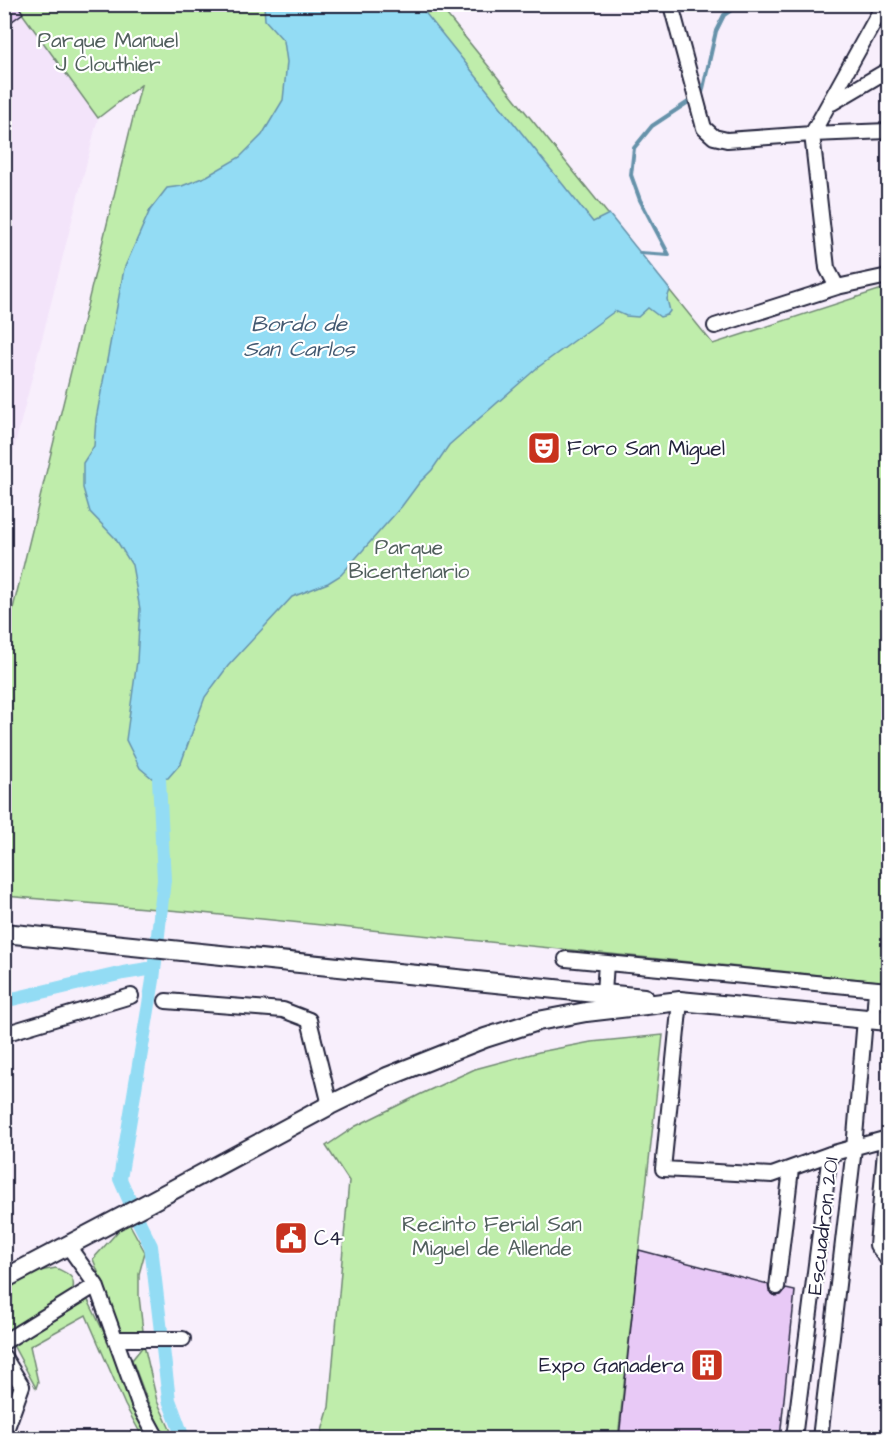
<svg xmlns="http://www.w3.org/2000/svg" width="893" height="1443" font-family="'Architects Daughter',sans-serif">
<style>
.built{fill:#f3e4fa}
.green{fill:#bfedab;stroke:#708873;stroke-width:1.5}
.water{fill:#93dcf4;stroke:#6692aa;stroke-width:1.5}
.lines{fill:none;stroke-linecap:round;stroke-linejoin:round}
.stream{stroke:#6692aa;stroke-width:4}
.canal{stroke:#93dcf4;stroke-width:14}
.building{fill:#e8c9f6;stroke:#22223b;stroke-width:1.5}
.minor-casing{stroke:#22223b;stroke-width:18}
.major-casing{stroke:#22223b;stroke-width:22}
.minor{stroke:#fff;stroke-width:14}
.major{stroke:#fff;stroke-width:18}
.labels{text-anchor:middle;dominant-baseline:central;stroke-width:4.5;stroke-linejoin:round;paint-order:stroke}
.park-label{font-size:21px;fill:#515f5d;stroke:#fff}
.poi-label{font-size:21px;fill:#22223b;stroke:#fff;text-anchor:start}
.street-label{font-size:21px;fill:#22223b;stroke:#fff}
.water-label{font-size:22px;font-style:italic;fill:#445a72;stroke:#fff}
</style>
<rect width="100%" height="100%" fill="#f8effc"/>
<filter id="ink" filterUnits="userSpaceOnUse"><feTurbulence type="fractalNoise" baseFrequency=".0167" numOctaves="2"/><feDisplacementMap in="SourceGraphic" scale="12" xChannelSelector="R" yChannelSelector="G"/><feConvolveMatrix kernelMatrix="1 2 1 2 8 2 1 2 1" color-interpolation-filters="sRGB"/></filter>
<g filter="url(#ink)">
<path class="built" d="M 17,4 L 98,118 L 5,484 L 4,5 Z"/>
<path class="green" d="M 16,5 L 439,5 L 713,344 L 888,287 L 888,982 L 192,912 L 5,896 L 5,641 L 141,85 L 98,118 Z
M 663,1035 L 618,1438 L 320,1438 L 329,1407 L 349,1181 L 326,1146 L 356,1126 L 421,1094 L 475,1069 L 539,1052 L 591,1042 Z
M 129,1223 L 145,1252 L 139,1274 L 139,1296 L 143,1331 L 121,1332 L 93,1259 L 121,1228 Z
M 56,1268 C 69,1274 77,1277 72,1293 L 5,1334 L 5,1288 L 40,1271 Z
M 88,1300 L 114,1353 L 151,1438 L 143,1438 L 125,1405 L 86,1315 L 30,1346 L 38,1382 L 36,1388 L 13,1345 Z
M 144,1345 L 157,1401 L 174,1438 L 165,1438 L 148,1402 L 132,1360 Z"/>
<path class="water" d="M 264,5 L 419,5 L 593,222 L 609,214 L 670,290 L 667,299 L 670,311 L 667,315 L 660,317 L 648,308 L 638,317 L 626,316 L 615,311 L 537,368 L 449,445 L 432,470 L 419,483 L 402,506 L 341,575 L 328,583 L 292,597 L 228,666 L 205,697 L 181,763 L 168,778 L 153,779 L 140,768 L 126,740 L 137,661 L 140,609 L 132,565 L 115,538 L 90,512 L 83,488 L 83,463 L 94,446 L 96,419 L 124,269 L 150,210 L 167,188 L 182,186 L 207,176 L 240,157 L 262,135 L 283,100 L 287,62 L 284,41 L 265,20 Z"/>
<g class="lines">
<path class="stream" d="M 640,253 L 669,255 L 640,200 L 631,175 L 634,148 L 652,126 L 702,93 L 716,31 L 724,15 L 740,4"/>
<path class="canal" d="M 159,779 L 164,880 L 153,980 L 120,1179 L 138,1220 L 151,1246 L 169,1400 L 183,1438
M 4,1001 L 123,973 L 154,968"/>
</g>
<path class="building" d="M 4,4 L 17,4 L 23,13 L 4,27 Z
M 639,1250 L 768,1284 L 769,1291 L 775,1296 L 781,1295 L 786,1289 L 795,1291 L 780,1438 L 619,1438 Z"/>
<g class="lines">
<g class="minor-casing">
<path id="minor" d="M 671,5 L 704,128 L 714,137 L 727,140 L 812,134 L 888,131
M 832,103 L 888,70
M 837,287 L 827,268 L 812,134 L 884,4
M 715,326 L 837,287 L 888,276
M 566,959 L 888,990
M 604,993 L 606,963
M 166,1001 L 283,1010 L 309,1020 L 330,1105
M 680,1001 L 663,1169 L 772,1175 L 830,1154 L 888,1138
M 874,1020 L 876,989
M 4,1034 L 131,996
M 886,1138 L 877,1245 L 888,1260
M 68,1246 L 96,1285 L 139,1405 L 157,1438
M 777,1287 L 791,1169
M 115,1339 L 183,1339
M 4,1342 L 96,1285
M 4,1357 L 22,1386 L 4,1436
M 794,1438 L 830,1154
M 820,1438 L 854,1148 L 865,1019"/>
</g>
<g class="major-casing">
<path id="major" d="M 4,933 L 644,998
M 4,1279 L 139,1208 L 330,1105 L 387,1077 L 485,1038 L 538,1021 L 586,1012 L 680,1001 L 888,1021"/>
</g>
<use href="#minor" class="minor"/>
<use href="#major" class="major"/>
</g>
</g>
<defs>
<g id="theatre-square" transform="scale(1.725)"><rect x="-9" y="-9" width="18" height="18" rx="4" fill="#c8321e" stroke="#fff"/><path d="M-5-5.5Q0-4 5-5.5V0Q5 5 0 6Q-5 5-5 0ZM-3.3-2.5H-1v1.5H-3.3ZM1-2.5H3.3v1.5H1ZM-2.8 1Q0 5.5 2.8 1Z" fill="#fff"/></g>
<g id="civic-square" transform="scale(1.725)"><rect x="-9" y="-9" width="18" height="18" rx="4" fill="#c8321e" stroke="#fff"/><path d="M-.6-6.5H3V-4.5H.6V-3L4-1V1h2V6H-6V1h2V-1L-.6-3ZM-1.2 2.5V6h2.4V2.5Z" fill="#fff"/></g>
<g id="building-square" transform="scale(1.725)"><rect x="-9" y="-9" width="18" height="18" rx="4" fill="#c8321e" stroke="#fff"/><path d="M-4-6H4V6H1V3H-1V6H-4ZM-2.5-4.3h1.7v1.8h-1.7ZM.8-4.3h1.7v1.8H.8ZM-2.5-1h1.7V.8h-1.7ZM.8-1h1.7V.8H.8Z" fill="#fff"/></g>
</defs>
<g fill-rule="evenodd">
<use href="#theatre-square" x="544" y="448"/>
<use href="#civic-square" x="291" y="1238"/>
<use href="#building-square" x="707" y="1365"/>
</g>
<g class="labels">
<g class="park-label">
<text x="108" y="40">Parque Manuel<tspan x="108" dy="24">J Clouthier</tspan></text>
<text x="409" y="547">Parque<tspan x="409" dy="24">Bicentenario</tspan></text>
<text x="492" y="1224">Recinto Ferial San<tspan x="492" dy="24">Miguel de Allende</tspan></text>
</g>
<g class="poi-label">
<text x="567" y="448">Foro San Miguel</text>
<text x="314" y="1238">C4</text>
<text x="684" y="1365" text-anchor="end">Expo Ganadera</text>
</g>
<g class="street-label">
<text transform="translate(823 1226) rotate(-83)">Escuadron 201</text>
</g>
<g class="water-label">
<text x="299" y="324">Bordo de<tspan x="299" dy="25">San Carlos</tspan></text>
</g>
</g>
<rect width="893" height="1443" fill="none" stroke="#fff" stroke-width="24"/>
<rect x="12" y="12" width="869" height="1419" fill="none" stroke="#22223b" stroke-width="2" filter="url(#ink)"/>
</svg>
